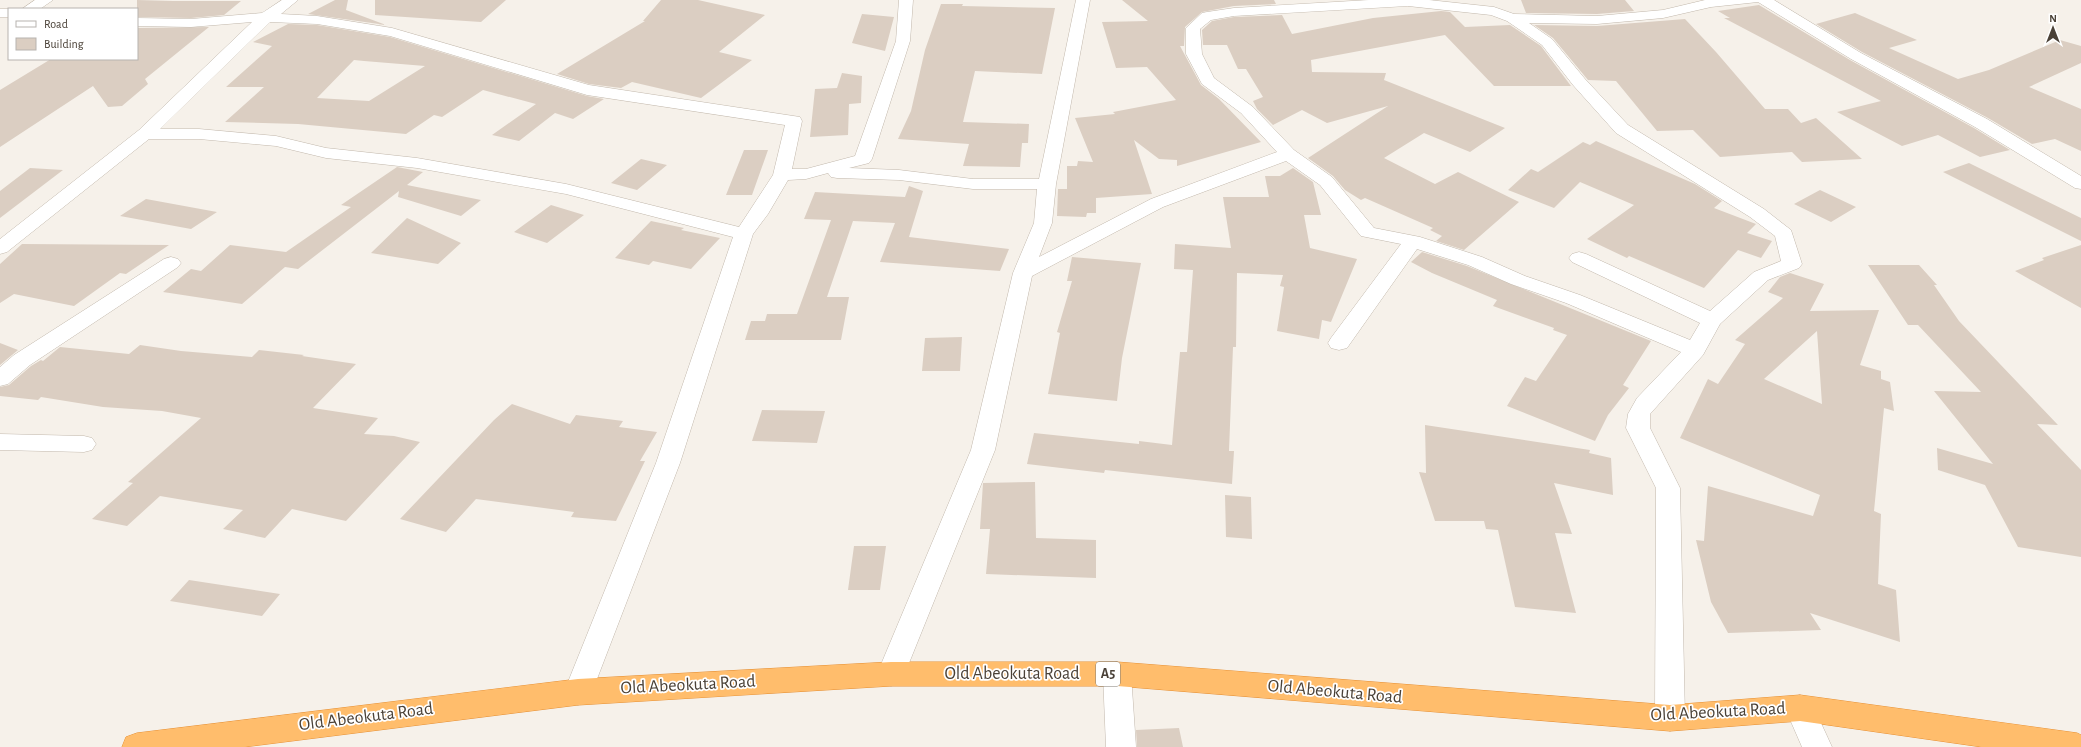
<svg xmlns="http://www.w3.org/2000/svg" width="2081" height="747" font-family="'Alegreya Sans',sans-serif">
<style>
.building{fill:#dbcec2;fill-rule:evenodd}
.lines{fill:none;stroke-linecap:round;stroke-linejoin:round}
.minor-casing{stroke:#c2b8ac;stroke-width:1}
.highway-casing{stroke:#e79033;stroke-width:1}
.minor{fill:#fff;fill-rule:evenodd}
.highway{fill:#ffbd6c;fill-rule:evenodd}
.labels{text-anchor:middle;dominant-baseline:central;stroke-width:3.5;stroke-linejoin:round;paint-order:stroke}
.shield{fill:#fff;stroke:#807a73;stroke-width:1}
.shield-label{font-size:14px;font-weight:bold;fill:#4a4137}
.near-street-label{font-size:18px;fill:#4a4137;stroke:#fff}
</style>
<rect width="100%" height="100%" fill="#f6f1ea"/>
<path class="building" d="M 137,0 L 173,1 L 241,1 L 224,15 L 191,18 L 137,17 Z
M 335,0 L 348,0 L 346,10 L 386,25 L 308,14 Z
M 375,0 L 506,0 L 481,22 L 375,15 Z
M 661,0 L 698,0 L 765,15 L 719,52 L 752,60 L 701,98 L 632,82 L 621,88 L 589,84 L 557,74 L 645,21 L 643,21 Z
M 1122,0 L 1274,0 L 1276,4 L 1234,6 L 1202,12 L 1185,27 L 1184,46 L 1180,46 L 1201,85 L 1219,99 L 1261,142 L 1177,166 L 1177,160 L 1159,159 L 1134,140 L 1152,194 L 1096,198 L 1096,213 L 1087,213 L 1086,217 L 1057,216 L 1058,189 L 1067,189 L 1067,166 L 1077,166 L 1078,161 L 1093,162 L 1075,118 L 1115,114 L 1113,112 L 1176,100 L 1147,67 L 1116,68 L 1102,22 L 1148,21 Z
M 1521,0 L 1625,0 L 1634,11 L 1597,14 L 1526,13 Z
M 941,4 L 963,4 L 962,6 L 1055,8 L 1042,74 L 975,71 L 963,122 L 1029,124 L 1028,143 L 1022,143 L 1020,167 L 963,166 L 969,144 L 898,139 L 911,111 L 925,50 Z
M 1759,5 L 1850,60 L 1974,128 L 2010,150 L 1980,157 L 1938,135 L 1902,146 L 1837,112 L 1881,101 L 1724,18 L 1730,18 L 1718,11 Z
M 1441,11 L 1450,12 L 1465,27 L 1510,25 L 1541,46 L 1571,86 L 1494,86 L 1445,35 L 1311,60 L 1312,72 L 1386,73 L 1384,80 L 1505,128 L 1470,152 L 1424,133 L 1384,158 L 1435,184 L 1458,172 L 1519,202 L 1464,250 L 1436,241 L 1442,236 L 1430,230 L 1433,228 L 1365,198 L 1361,200 L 1345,190 L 1333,176 L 1308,158 L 1388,106 L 1327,123 L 1302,110 L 1273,125 L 1257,109 L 1253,101 L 1263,97 L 1246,69 L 1238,69 L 1227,45 L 1203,45 L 1202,30 L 1212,21 L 1234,17 L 1282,15 L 1292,34 L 1373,18 Z
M 1855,13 L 1917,40 L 1889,48 L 1958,79 L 1989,70 L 2060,40 L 2081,46 L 2081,63 L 2029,87 L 2081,109 L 2081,151 L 2055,139 L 2032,144 L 1988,118 L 1862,52 L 1816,24 Z
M 862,14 L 894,17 L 885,51 L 852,43 Z
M 1685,19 L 1716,52 L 1765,109 L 1788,109 L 1801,123 L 1816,118 L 1862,159 L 1802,162 L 1792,152 L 1720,157 L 1693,130 L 1657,131 L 1616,81 L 1588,80 L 1553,38 L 1534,25 L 1597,26 Z
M 288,24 L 317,25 L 390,37 L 587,96 L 604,99 L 573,119 L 555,113 L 519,141 L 492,135 L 536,104 L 483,90 L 442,117 L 434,115 L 406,134 L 298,124 L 225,122 L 264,87 L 226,87 L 272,46 L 253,42 ZM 354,60 L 364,61 L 425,66 L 369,101 L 317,98 Z
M 209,27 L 145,79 L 148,84 L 122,106 L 108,107 L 93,86 L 0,147 L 0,90 L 51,59 L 137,59 L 137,28 Z
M 842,73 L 862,76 L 861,103 L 849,104 L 848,135 L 810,137 L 815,89 L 837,88 Z
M 1596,141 L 1695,184 L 1722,201 L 1714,208 L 1756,224 L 1747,233 L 1772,241 L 1761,258 L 1738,250 L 1704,288 L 1629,256 L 1627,258 L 1587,239 L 1634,205 L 1580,182 L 1554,208 L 1508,190 L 1531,169 L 1538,172 L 1583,142 L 1590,145 Z
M 744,150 L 768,150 L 752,195 L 726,195 Z
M 641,159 L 667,165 L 637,190 L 611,183 Z
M 1969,163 L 2081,218 L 2081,241 L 1943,172 Z
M 397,167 L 423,172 L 407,185 L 481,200 L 461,216 L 398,197 L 399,191 L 298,269 L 285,267 L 242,304 L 163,292 L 191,269 L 201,271 L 230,245 L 286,252 L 351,207 L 341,205 Z
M 30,168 L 63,170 L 0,218 L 0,191 Z
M 1293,168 L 1313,182 L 1321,215 L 1304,215 L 1310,248 L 1357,259 L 1331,322 L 1322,320 L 1319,339 L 1277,331 L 1284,287 L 1280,286 L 1283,275 L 1237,273 L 1236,347 L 1233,347 L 1229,451 L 1234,451 L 1232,484 L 1105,470 L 1104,473 L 1027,464 L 1034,433 L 1139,444 L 1139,441 L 1172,445 L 1180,352 L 1187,352 L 1193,270 L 1174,269 L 1175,244 L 1231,248 L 1223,197 L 1269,197 L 1265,176 L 1280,176 Z
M 909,186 L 923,191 L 909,237 L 1009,249 L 1000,271 L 880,262 L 895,223 L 853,221 L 827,297 L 849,297 L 841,340 L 745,340 L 751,321 L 765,321 L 767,314 L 797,314 L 831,220 L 804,219 L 815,192 L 905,197 Z
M 1820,190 L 1856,207 L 1831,222 L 1794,204 Z
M 146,199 L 217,212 L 191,229 L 120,216 Z
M 551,205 L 584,215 L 547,243 L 514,232 Z
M 407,218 L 461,243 L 438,264 L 371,253 Z
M 651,221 L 684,228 L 681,230 L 720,238 L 691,269 L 653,261 L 649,265 L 615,258 Z
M 22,244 L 169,245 L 126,274 L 120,273 L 74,306 L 14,294 L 0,303 L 0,264 Z
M 2081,245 L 2081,308 L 2015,271 L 2044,260 L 2042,258 Z
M 1422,252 L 1467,266 L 1651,341 L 1623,385 L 1629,388 L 1608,415 L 1595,441 L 1507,406 L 1525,377 L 1536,381 L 1567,335 L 1553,330 L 1554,328 L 1493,306 L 1497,300 L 1432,273 L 1411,262 Z
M 1072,257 L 1141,263 L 1122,358 L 1117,401 L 1048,394 L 1060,333 L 1057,332 L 1072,281 L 1067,281 Z
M 1868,265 L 1919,265 L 1937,285 L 1934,285 L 1959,321 L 2058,425 L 2037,424 L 2081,470 L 2081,557 L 2018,547 L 1985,485 L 1938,470 L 1937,448 L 1993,464 L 1934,391 L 1981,392 L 1918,325 L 1908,325 Z
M 1790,273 L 1824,284 L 1810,311 L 1879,310 L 1860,365 L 1881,371 L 1881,379 L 1890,382 L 1894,411 L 1884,408 L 1874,511 L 1881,514 L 1878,584 L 1896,590 L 1900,642 L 1810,613 L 1821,630 L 1728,633 L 1711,602 L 1696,540 L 1704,541 L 1708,486 L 1813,516 L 1820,495 L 1680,438 L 1708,379 L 1718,384 L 1745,344 L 1735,340 L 1783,298 L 1768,292 L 1780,277 ZM 1817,331 L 1822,404 L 1764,379 Z
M 962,337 L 960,371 L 922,371 L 925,338 Z
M 0,343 L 18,350 L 0,365 Z
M 140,345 L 181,351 L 252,357 L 259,350 L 304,355 L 302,356 L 356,364 L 313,408 L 378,418 L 364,434 L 394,436 L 420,442 L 346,521 L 292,509 L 265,538 L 223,529 L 243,510 L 160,496 L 127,526 L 92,519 L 133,483 L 128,482 L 201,418 L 162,411 L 103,407 L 41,397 L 38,400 L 0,396 L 0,387 L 9,385 L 31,366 L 41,360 L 43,361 L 60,347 L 129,354 Z
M 512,404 L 570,424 L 576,415 L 623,421 L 619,427 L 657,432 L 640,461 L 645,461 L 616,521 L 571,517 L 574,512 L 476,499 L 446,532 L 400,519 L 494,420 Z
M 762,410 L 825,411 L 817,443 L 752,441 Z
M 1425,425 L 1590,450 L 1589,453 L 1611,458 L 1613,495 L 1554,483 L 1572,534 L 1555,533 L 1576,613 L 1515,607 L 1498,530 L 1486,529 L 1484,521 L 1435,521 L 1419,472 L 1426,473 Z
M 1035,482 L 1036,538 L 1096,540 L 1096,578 L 986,574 L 990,529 L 980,529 L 983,483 Z
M 1225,495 L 1251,497 L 1252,539 L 1226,537 Z
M 854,546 L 886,546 L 880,590 L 848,590 Z
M 189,580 L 280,594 L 262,616 L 170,601 Z
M 1179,728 L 1183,747 L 1137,747 L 1136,730 Z"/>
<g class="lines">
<g class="minor-casing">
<path id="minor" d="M 35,0 L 53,0 L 40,9 L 22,9 Z
M 282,0 L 298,0 L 281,14 L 317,16 L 392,28 L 589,85 L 800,117 L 802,121 L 792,169 L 806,169 L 855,156 L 896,41 L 899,0 L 913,0 L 910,41 L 872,159 L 869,163 L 849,168 L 899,170 L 973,179 L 1039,179 L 1076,0 L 1090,0 L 1056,184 L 1052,223 L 1039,257 L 1151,199 L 1277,152 L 1241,113 L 1202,84 L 1186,54 L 1186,28 L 1202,13 L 1207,12 L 1234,8 L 1369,0 L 1429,0 L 1494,7 L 1514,14 L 1597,16 L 1663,10 L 1705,0 L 1774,0 L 1861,53 L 1987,119 L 2081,176 L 2081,189 L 2075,188 L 1975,127 L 1851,59 L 1758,2 L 1711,7 L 1663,18 L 1597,24 L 1529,23 L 1552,39 L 1585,79 L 1628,125 L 1764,209 L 1791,230 L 1802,264 L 1799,268 L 1768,280 L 1720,324 L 1703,355 L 1650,414 L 1650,428 L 1680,488 L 1685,718 L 1680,727 L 1670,731 L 1660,727 L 1655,718 L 1656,488 L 1626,428 L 1628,414 L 1637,398 L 1681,352 L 1566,303 L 1511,284 L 1468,265 L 1417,249 L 1347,348 L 1339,350 L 1331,348 L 1328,343 L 1331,338 L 1401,244 L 1361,236 L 1320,185 L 1286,161 L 1163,207 L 1032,276 L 995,450 L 901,683 L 891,686 L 881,683 L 877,674 L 971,450 L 1013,273 L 1034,223 L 1037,189 L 973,189 L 899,180 L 837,178 L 831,177 L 828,173 L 806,179 L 788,180 L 768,214 L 753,234 L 680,463 L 592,692 L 588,701 L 578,705 L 568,701 L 564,692 L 656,463 L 733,237 L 566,194 L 417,168 L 326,158 L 276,146 L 199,139 L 149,139 L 7,252 L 0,254 L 0,239 L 139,130 L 252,22 L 191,27 L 137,26 L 137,18 L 191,19 L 262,13 ZM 1408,6 L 1491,15 L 1507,21 L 1542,45 L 1573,85 L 1616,133 L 1750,217 L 1775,236 L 1781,261 L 1754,272 L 1710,311 L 1586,254 L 1579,252 L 1572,254 L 1569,258 L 1572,262 L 1700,323 L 1690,340 L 1580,295 L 1525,276 L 1482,257 L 1420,237 L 1374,228 L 1332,177 L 1294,150 L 1253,107 L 1214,78 L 1202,54 L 1200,29 L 1211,20 L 1234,16 ZM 270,22 L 317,24 L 390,36 L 587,95 L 785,125 L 773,175 L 739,227 L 566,184 L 417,158 L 326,148 L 276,136 L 199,129 L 160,129 Z
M 0,9 L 10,9 L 9,17 L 0,17 Z
M 171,257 L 178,259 L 181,263 L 178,267 L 30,365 L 8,384 L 0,386 L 0,367 L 14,355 L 164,259 Z
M 0,434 L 84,436 L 92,438 L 96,444 L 92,450 L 84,452 L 0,450 Z
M 1117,662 L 1127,665 L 1131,674 L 1136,747 L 1106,747 L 1103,674 L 1107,665 Z
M 1800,695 L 1810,699 L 1832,747 L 1802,747 L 1785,708 L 1790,699 Z"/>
</g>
<g class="highway-casing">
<path id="highway" d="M 891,662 L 1117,662 L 1670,705 L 1800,695 L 2077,733 L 2081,735 L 2081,747 L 1982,747 L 1800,721 L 1670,731 L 1117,686 L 891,686 L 578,705 L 244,747 L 122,747 L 126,737 L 137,733 L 578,679 Z"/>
</g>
<use href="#minor" class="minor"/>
<use href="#highway" class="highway"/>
</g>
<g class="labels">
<rect class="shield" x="1096" y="662" width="24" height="24" rx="3"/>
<g class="shield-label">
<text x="1108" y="674">A5</text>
</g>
<g class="near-street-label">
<text x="1012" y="674">Old Abeokuta Road</text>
<text transform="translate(688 685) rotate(-3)">Old Abeokuta Road</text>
<text transform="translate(1335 692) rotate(5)">Old Abeokuta Road</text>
<text transform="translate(1718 712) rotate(-3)">Old Abeokuta Road</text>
<text transform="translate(366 717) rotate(-7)">Old Abeokuta Road</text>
</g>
</g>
<rect x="8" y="8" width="130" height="52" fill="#ffffff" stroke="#b7b3af"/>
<rect x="16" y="21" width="20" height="6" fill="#ffffff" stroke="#b7b3af"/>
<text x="44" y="28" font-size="12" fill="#4a4137">Road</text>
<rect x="16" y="38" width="20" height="12" fill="#dbcec2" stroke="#b7b3af"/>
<text x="44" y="48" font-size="12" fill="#4a4137">Building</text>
<g transform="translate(2053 28)" stroke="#ffffff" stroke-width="3" paint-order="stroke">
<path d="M0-3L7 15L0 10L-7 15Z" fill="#4a4137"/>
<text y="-6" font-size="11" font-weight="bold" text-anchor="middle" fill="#4a4137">N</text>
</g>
</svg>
